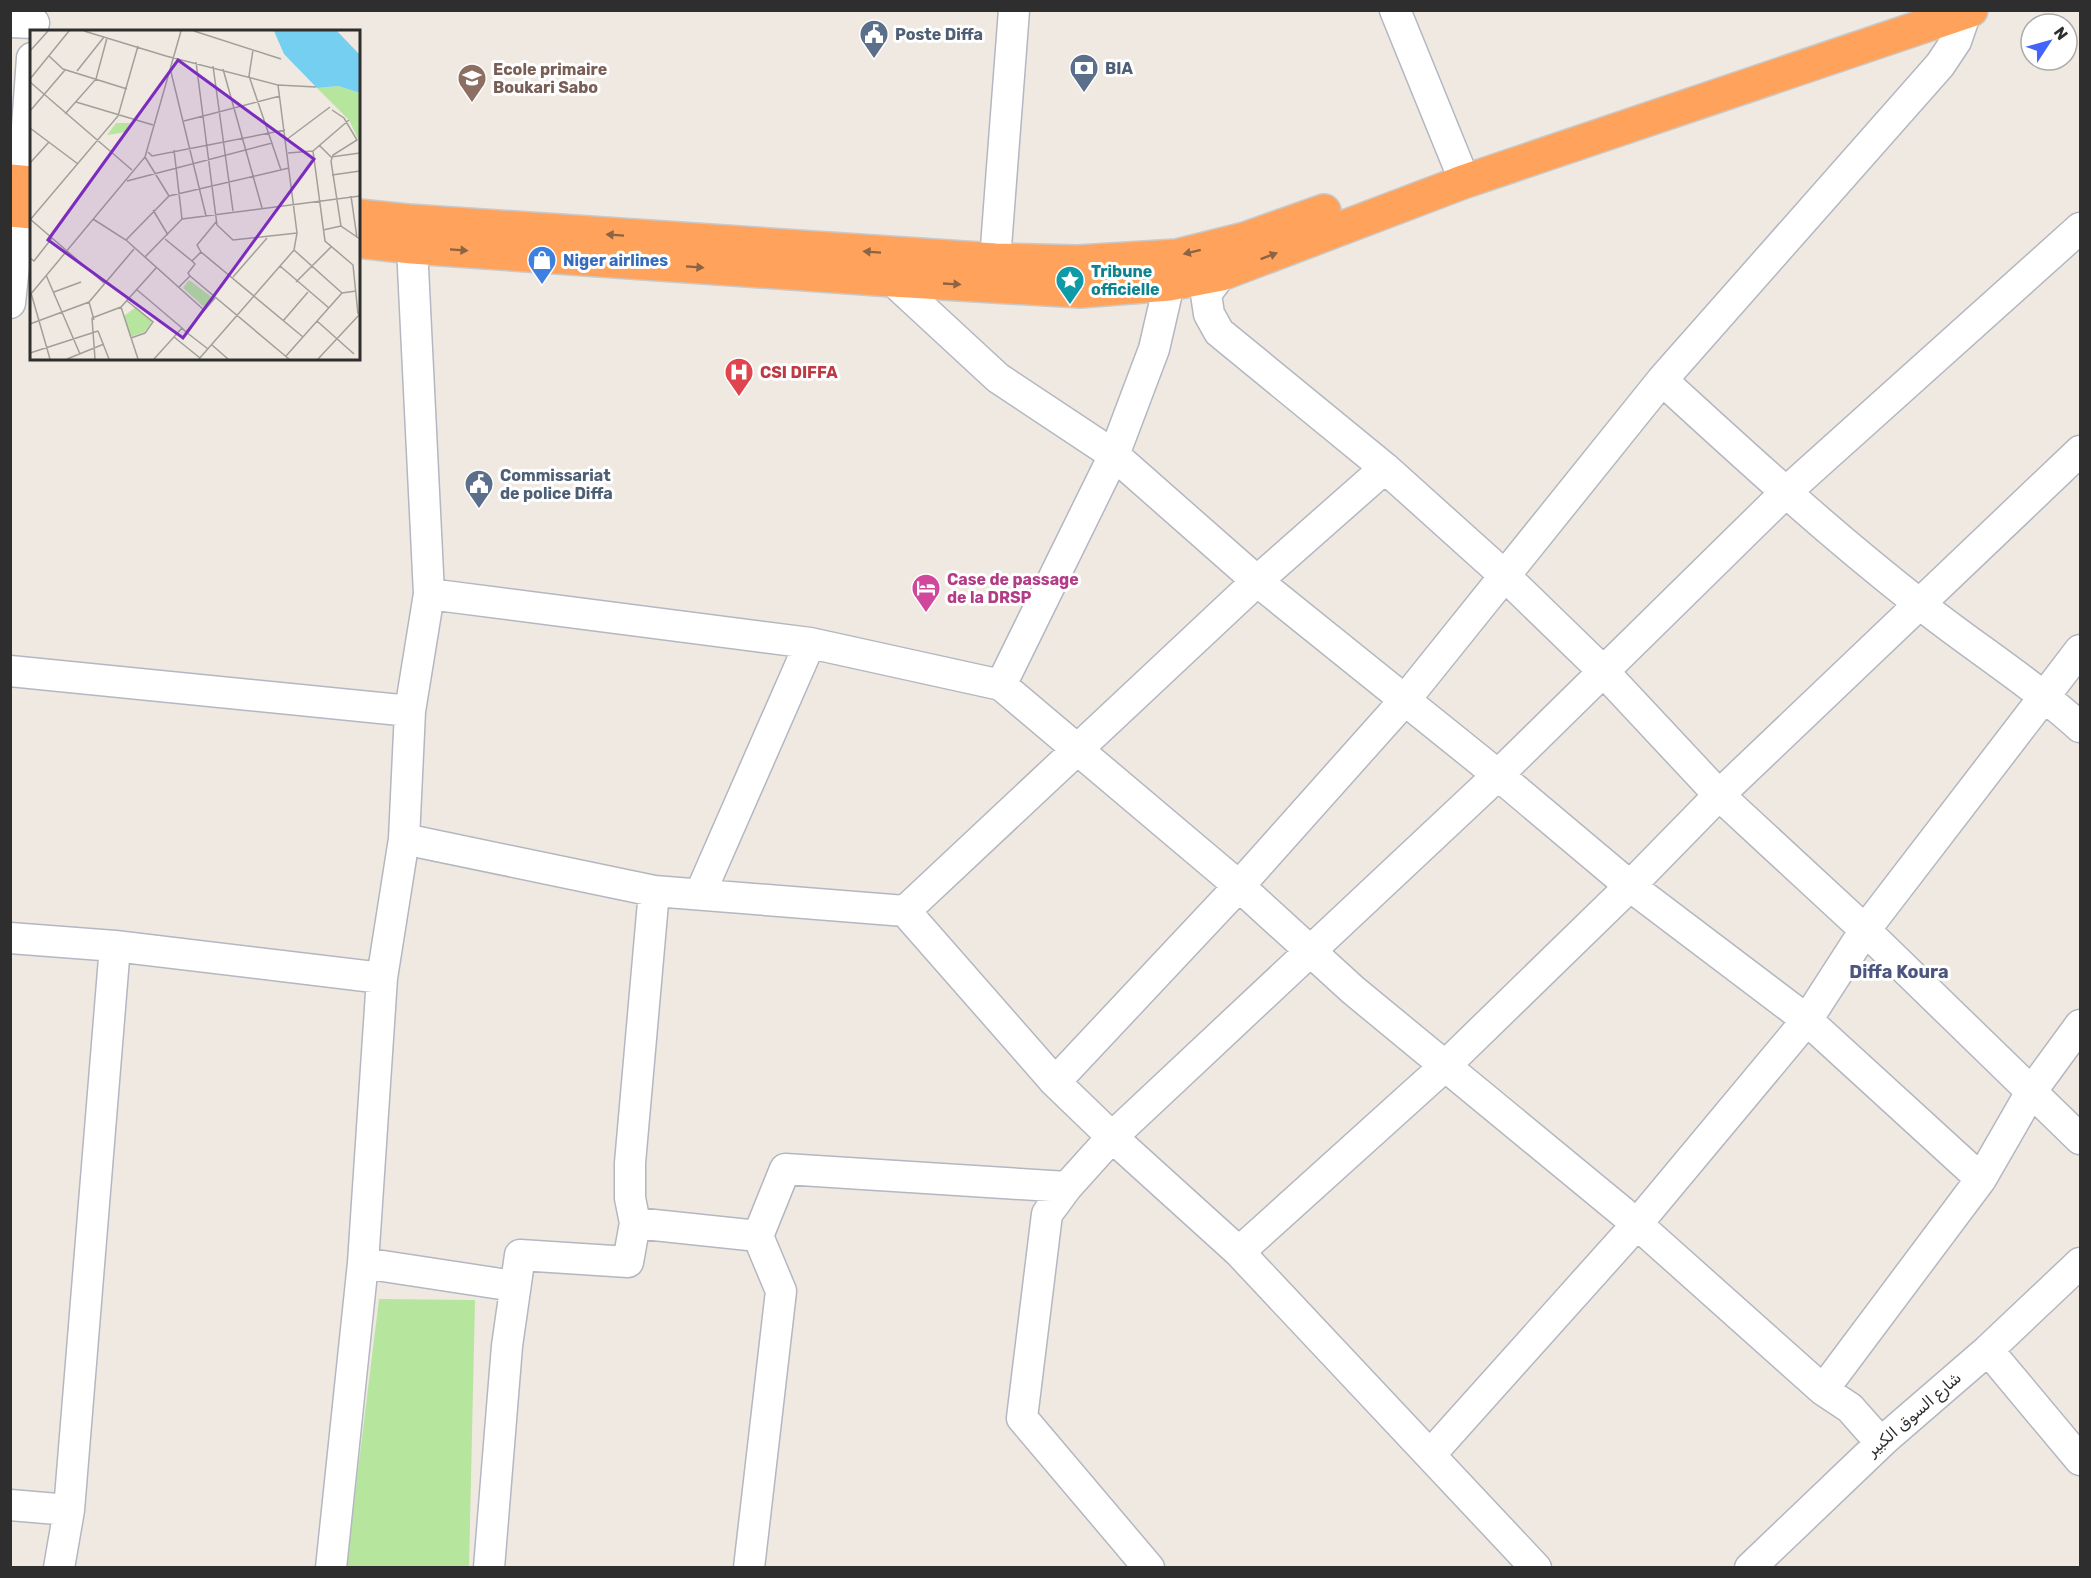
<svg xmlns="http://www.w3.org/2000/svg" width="2091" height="1578" font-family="Rubik,'Noto Sans Arabic',sans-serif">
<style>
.green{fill:#b6e59e}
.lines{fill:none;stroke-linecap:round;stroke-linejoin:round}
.minor-casing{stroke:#b4b7c1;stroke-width:33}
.highway-casing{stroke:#c9c9c9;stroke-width:36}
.minor{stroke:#fff;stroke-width:30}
.highway{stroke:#ffa35c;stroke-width:33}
.oneway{fill:#8c6343}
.labels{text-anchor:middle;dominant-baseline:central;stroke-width:6;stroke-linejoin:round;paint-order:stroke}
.service-label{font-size:16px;font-weight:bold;fill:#4e5e75;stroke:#fff;text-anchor:start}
.education-label{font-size:16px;font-weight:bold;fill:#785e54;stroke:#fff;text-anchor:start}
.shop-label{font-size:16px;font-weight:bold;fill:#366cbe;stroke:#fff;text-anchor:start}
.culture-label{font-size:16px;font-weight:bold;fill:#0d838f;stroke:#fff;text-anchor:start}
.health-label{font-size:16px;font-weight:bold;fill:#be3a42;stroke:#fff;text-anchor:start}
.hotel-label{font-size:16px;font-weight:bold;fill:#b23c85;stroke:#fff;text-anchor:start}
.street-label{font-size:16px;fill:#2e2e2e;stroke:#fff}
.neighbourhood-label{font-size:18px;font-weight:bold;fill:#4d5680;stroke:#fff}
.inset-road{fill:none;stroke:#a29e99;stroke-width:1.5}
.view{fill:#7b2cbf;fill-opacity:0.15;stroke:#7b2cbf;stroke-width:3}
.inset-edge{fill:none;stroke:#2e2e2e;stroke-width:3}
</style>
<rect width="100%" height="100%" fill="#efe9e1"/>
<path class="green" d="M 379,1299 L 475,1300 L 469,1567 L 346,1568 Z"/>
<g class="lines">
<g class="minor-casing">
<path id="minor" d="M 1395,10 L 1458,165
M 10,22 L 34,23
M 995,260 L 1014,10
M 1221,274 L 1206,294 L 1209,314 L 1219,332 L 1385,468 L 1504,575 L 1603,671 L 1719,795 L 1865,930 L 2080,1139
M 892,280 L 998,378 L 1114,455 L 1257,581 L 1498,775 L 1630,886 L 1807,1020 L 1981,1179
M 10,303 L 23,182 L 32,58
M 1662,380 C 1746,457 1831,535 1921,605 C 1974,647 2030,682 2080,727
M 429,594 L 810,643 L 1001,685 L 1239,886 L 1353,990 L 1637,1224 L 1823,1390 L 1850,1408 L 1873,1434 L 1885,1439
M 10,671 L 410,711
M 1001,685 L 1114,455 L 1154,349 L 1169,284
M 404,839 L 654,891 L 905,911 L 1257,581 L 1385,468
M 700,894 L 810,643
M 905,911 L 1055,1082 L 1112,1137 L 1239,1252 L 1536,1568
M 10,938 L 115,946 L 382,978
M 1055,1082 L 1239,886 L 1404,701 L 1662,380 L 1940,65 L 1956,41 L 1966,12
M 635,1223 L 630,1198 L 630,1163 L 654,891
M 1239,1252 L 1445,1066 L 1630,886 L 1719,795 L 2080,451
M 363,1263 L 514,1286
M 1988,1350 L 2080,1460
M 1823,1390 L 1981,1179 L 2031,1092 L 2080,1025
M 1430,1455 L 1637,1224 L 1807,1020 L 1865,930 L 2080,650
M 10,1505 L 69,1510 L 59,1568
M 69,1510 L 115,946
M 331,1568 L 363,1263 L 382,978 L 404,839 L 410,711 L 429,594 L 412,247 L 408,224
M 489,1568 L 507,1346 L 520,1255 L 628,1262 L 635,1223 L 758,1236 L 785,1169 L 1067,1187
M 749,1568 L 781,1291 L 758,1236
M 1149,1568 L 1022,1418 L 1047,1214 L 1067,1187 L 1112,1137 L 1498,775 L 1786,492 L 2080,228
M 1750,1568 L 1885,1439 L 1988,1350 L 2080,1263"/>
</g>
<g class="highway-casing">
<path id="highway" d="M 10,181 L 32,183
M 10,210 L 32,212
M 358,216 L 408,221 L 995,260 L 1078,262 L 1177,256 L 1245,239 L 1324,211
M 358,241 L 412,247 L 892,280 L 1080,291 L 1169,284 L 1221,274 L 1463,182 L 1971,10"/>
</g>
<use href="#minor" class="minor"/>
<use href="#highway" class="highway"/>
</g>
<defs><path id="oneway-solid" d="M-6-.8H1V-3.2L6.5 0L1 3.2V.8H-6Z" transform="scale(1.5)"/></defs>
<g class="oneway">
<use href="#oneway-solid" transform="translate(615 235) rotate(-176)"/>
<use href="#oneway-solid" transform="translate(459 250) rotate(4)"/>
<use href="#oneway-solid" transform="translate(872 252) rotate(-176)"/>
<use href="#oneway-solid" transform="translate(1192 252) rotate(166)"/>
<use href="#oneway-solid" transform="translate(1269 256) rotate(-21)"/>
<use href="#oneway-solid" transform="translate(695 267) rotate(4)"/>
<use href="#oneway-solid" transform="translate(952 284) rotate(3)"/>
</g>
<defs>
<g id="civic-pin" transform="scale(1.5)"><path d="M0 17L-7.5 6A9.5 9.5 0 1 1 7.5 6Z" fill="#5c6f8a" stroke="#fff"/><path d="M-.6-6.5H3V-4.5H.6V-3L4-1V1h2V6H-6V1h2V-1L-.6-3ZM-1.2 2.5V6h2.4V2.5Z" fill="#fff"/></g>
<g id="bank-pin" transform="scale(1.5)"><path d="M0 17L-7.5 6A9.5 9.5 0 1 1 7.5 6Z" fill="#5c6f8a" stroke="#fff"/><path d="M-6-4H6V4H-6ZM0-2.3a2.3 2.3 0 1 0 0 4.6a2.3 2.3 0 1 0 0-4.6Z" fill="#fff"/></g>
<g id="school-pin" transform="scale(1.5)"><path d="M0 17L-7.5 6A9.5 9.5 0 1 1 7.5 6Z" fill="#8d6e63" stroke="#fff"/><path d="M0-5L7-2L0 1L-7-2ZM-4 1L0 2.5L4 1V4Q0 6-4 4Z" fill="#fff"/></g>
<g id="shop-pin" transform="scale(1.5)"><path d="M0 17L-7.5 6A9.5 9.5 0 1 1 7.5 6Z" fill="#3f7fe0" stroke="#fff"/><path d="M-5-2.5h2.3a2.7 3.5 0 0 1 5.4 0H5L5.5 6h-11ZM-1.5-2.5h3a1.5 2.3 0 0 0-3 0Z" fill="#fff"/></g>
<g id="sight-pin" transform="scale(1.5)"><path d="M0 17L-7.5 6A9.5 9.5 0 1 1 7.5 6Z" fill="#0f9aa8" stroke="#fff"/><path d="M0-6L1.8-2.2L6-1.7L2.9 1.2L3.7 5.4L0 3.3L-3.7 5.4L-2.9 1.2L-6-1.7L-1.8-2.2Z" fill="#fff"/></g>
<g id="hospital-pin" transform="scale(1.5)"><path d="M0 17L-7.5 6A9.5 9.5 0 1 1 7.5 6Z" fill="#e0444e" stroke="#fff"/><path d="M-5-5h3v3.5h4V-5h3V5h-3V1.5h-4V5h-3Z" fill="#fff"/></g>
<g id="hotel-pin" transform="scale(1.5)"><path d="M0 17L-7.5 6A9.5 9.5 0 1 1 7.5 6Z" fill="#d1479c" stroke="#fff"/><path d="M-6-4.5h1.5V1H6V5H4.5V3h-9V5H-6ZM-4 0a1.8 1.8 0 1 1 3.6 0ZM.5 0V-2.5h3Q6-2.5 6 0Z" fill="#fff"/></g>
</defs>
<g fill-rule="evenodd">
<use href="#civic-pin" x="874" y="34"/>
<use href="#bank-pin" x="1084" y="68"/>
<use href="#school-pin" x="472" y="78"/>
<use href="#shop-pin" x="542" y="260"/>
<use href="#sight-pin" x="1070" y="280"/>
<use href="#hospital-pin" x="739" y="372"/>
<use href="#civic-pin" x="479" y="484"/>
<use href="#hotel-pin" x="926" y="588"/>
</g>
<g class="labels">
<g class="service-label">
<text x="895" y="34">Poste Diffa</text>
<text x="1105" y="68">BIA</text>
<text x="500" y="475">Commissariat<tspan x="500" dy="18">de police Diffa</tspan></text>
</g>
<g class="education-label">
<text x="493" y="69">Ecole primaire<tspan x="493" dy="18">Boukari Sabo</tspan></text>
</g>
<g class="shop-label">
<text x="563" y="260">Niger airlines</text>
</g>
<g class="culture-label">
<text x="1091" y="271">Tribune<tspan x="1091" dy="18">officielle</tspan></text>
</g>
<g class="health-label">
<text x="760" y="372">CSI DIFFA</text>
</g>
<g class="hotel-label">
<text x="947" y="579">Case de passage<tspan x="947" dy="18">de la DRSP</tspan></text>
</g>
<g class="street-label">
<text transform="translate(1914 1414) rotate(-41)">شارع السوق الكبير</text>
</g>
<g class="neighbourhood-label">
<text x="1899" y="972">Diffa Koura</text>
</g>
</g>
<g transform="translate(30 30)">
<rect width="330" height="330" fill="#efe9e1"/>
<path d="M 308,56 L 330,63 L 330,113 L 319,90 L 287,58 ZM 86,93 L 100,93 L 97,102 L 77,105 ZM 159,250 L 183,268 L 175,278 L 153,258 ZM 106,277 L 122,292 L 114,302 L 100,307 L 94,286 Z" fill="#b6e59e"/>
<path d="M 244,1 L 307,1 L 330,25 L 330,63 L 308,56 L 287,58 L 254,24 Z" fill="#75cff0"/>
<path class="inset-road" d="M 54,1 L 136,26M 164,1 L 251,29M 223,20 L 219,46 L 251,140M 0,21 L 18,1M 19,26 L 33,39 L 97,59M 136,26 L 248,55 L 267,203 L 264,220 L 169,329M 166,32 L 187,195 L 203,210 L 267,203M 183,36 L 203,181M 193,39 L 232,178M 47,41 L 74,7M 141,42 L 176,186M 0,49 L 39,1M 0,52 L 102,140M 248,55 L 286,57M 46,72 L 123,95M 302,80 L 314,88 L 327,110 L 303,125 L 301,131 L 311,196 L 330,209M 0,81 L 35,40M 35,84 L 66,49 L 77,8M 319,90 L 283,121 L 295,211 L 323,235 L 328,284M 154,91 L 250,66M 0,98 L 48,134M 256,110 L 300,77M 289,115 L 301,127 L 330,123M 118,122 L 122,126 L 255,100M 258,123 L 283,121M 115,127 L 139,166M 0,133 L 19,112M 302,145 L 330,141M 97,151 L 242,113M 321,166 L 327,208M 123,180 L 138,205M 0,189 L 74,253M 63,189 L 96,210 L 174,280M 152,189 L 330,166M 0,190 L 88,86 L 108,16M 293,200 L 311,196M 135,209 L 162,231M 96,210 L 139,166 L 259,138M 264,220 L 312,263M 171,222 L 273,307M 115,227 L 152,189 L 144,120M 0,228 L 4,231 L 22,208M 250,236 L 299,278M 16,245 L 50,324M 160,246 L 259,329M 203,247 L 237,208M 266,252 L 301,217M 149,257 L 160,246 L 158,243 L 165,234 L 162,231 L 171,222 L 167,215 L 186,192M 106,259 L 152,298M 24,262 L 51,252M 1,263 L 20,329M 0,265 L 115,127 L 151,1M 96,270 L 123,292 L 115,303 L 101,308M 59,272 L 64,290M 91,277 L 108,329M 253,291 L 278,262M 287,291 L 324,324M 0,294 L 59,272 L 104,219M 68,301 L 79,329M 156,302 L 178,319M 144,307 L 170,328M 182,315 L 198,329M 0,323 L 68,301M 256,326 L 312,263 L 326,261M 37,329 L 74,314M 65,329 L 62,288 L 91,277 L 126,238M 124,329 L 152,298 L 156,302 L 185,268M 288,329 L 330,284"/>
<path class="view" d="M 148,30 L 284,129 L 153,308 L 18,210 Z"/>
<rect width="330" height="330" class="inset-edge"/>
</g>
<rect width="2091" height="1578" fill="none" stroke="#2e2e2e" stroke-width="24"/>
<g transform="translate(2049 42) rotate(54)"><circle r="28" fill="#ffffff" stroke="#ababab" stroke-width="1.5"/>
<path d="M0-4.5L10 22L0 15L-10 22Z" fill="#4264fb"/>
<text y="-9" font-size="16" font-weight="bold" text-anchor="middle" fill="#2e2e2e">N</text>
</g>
</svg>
